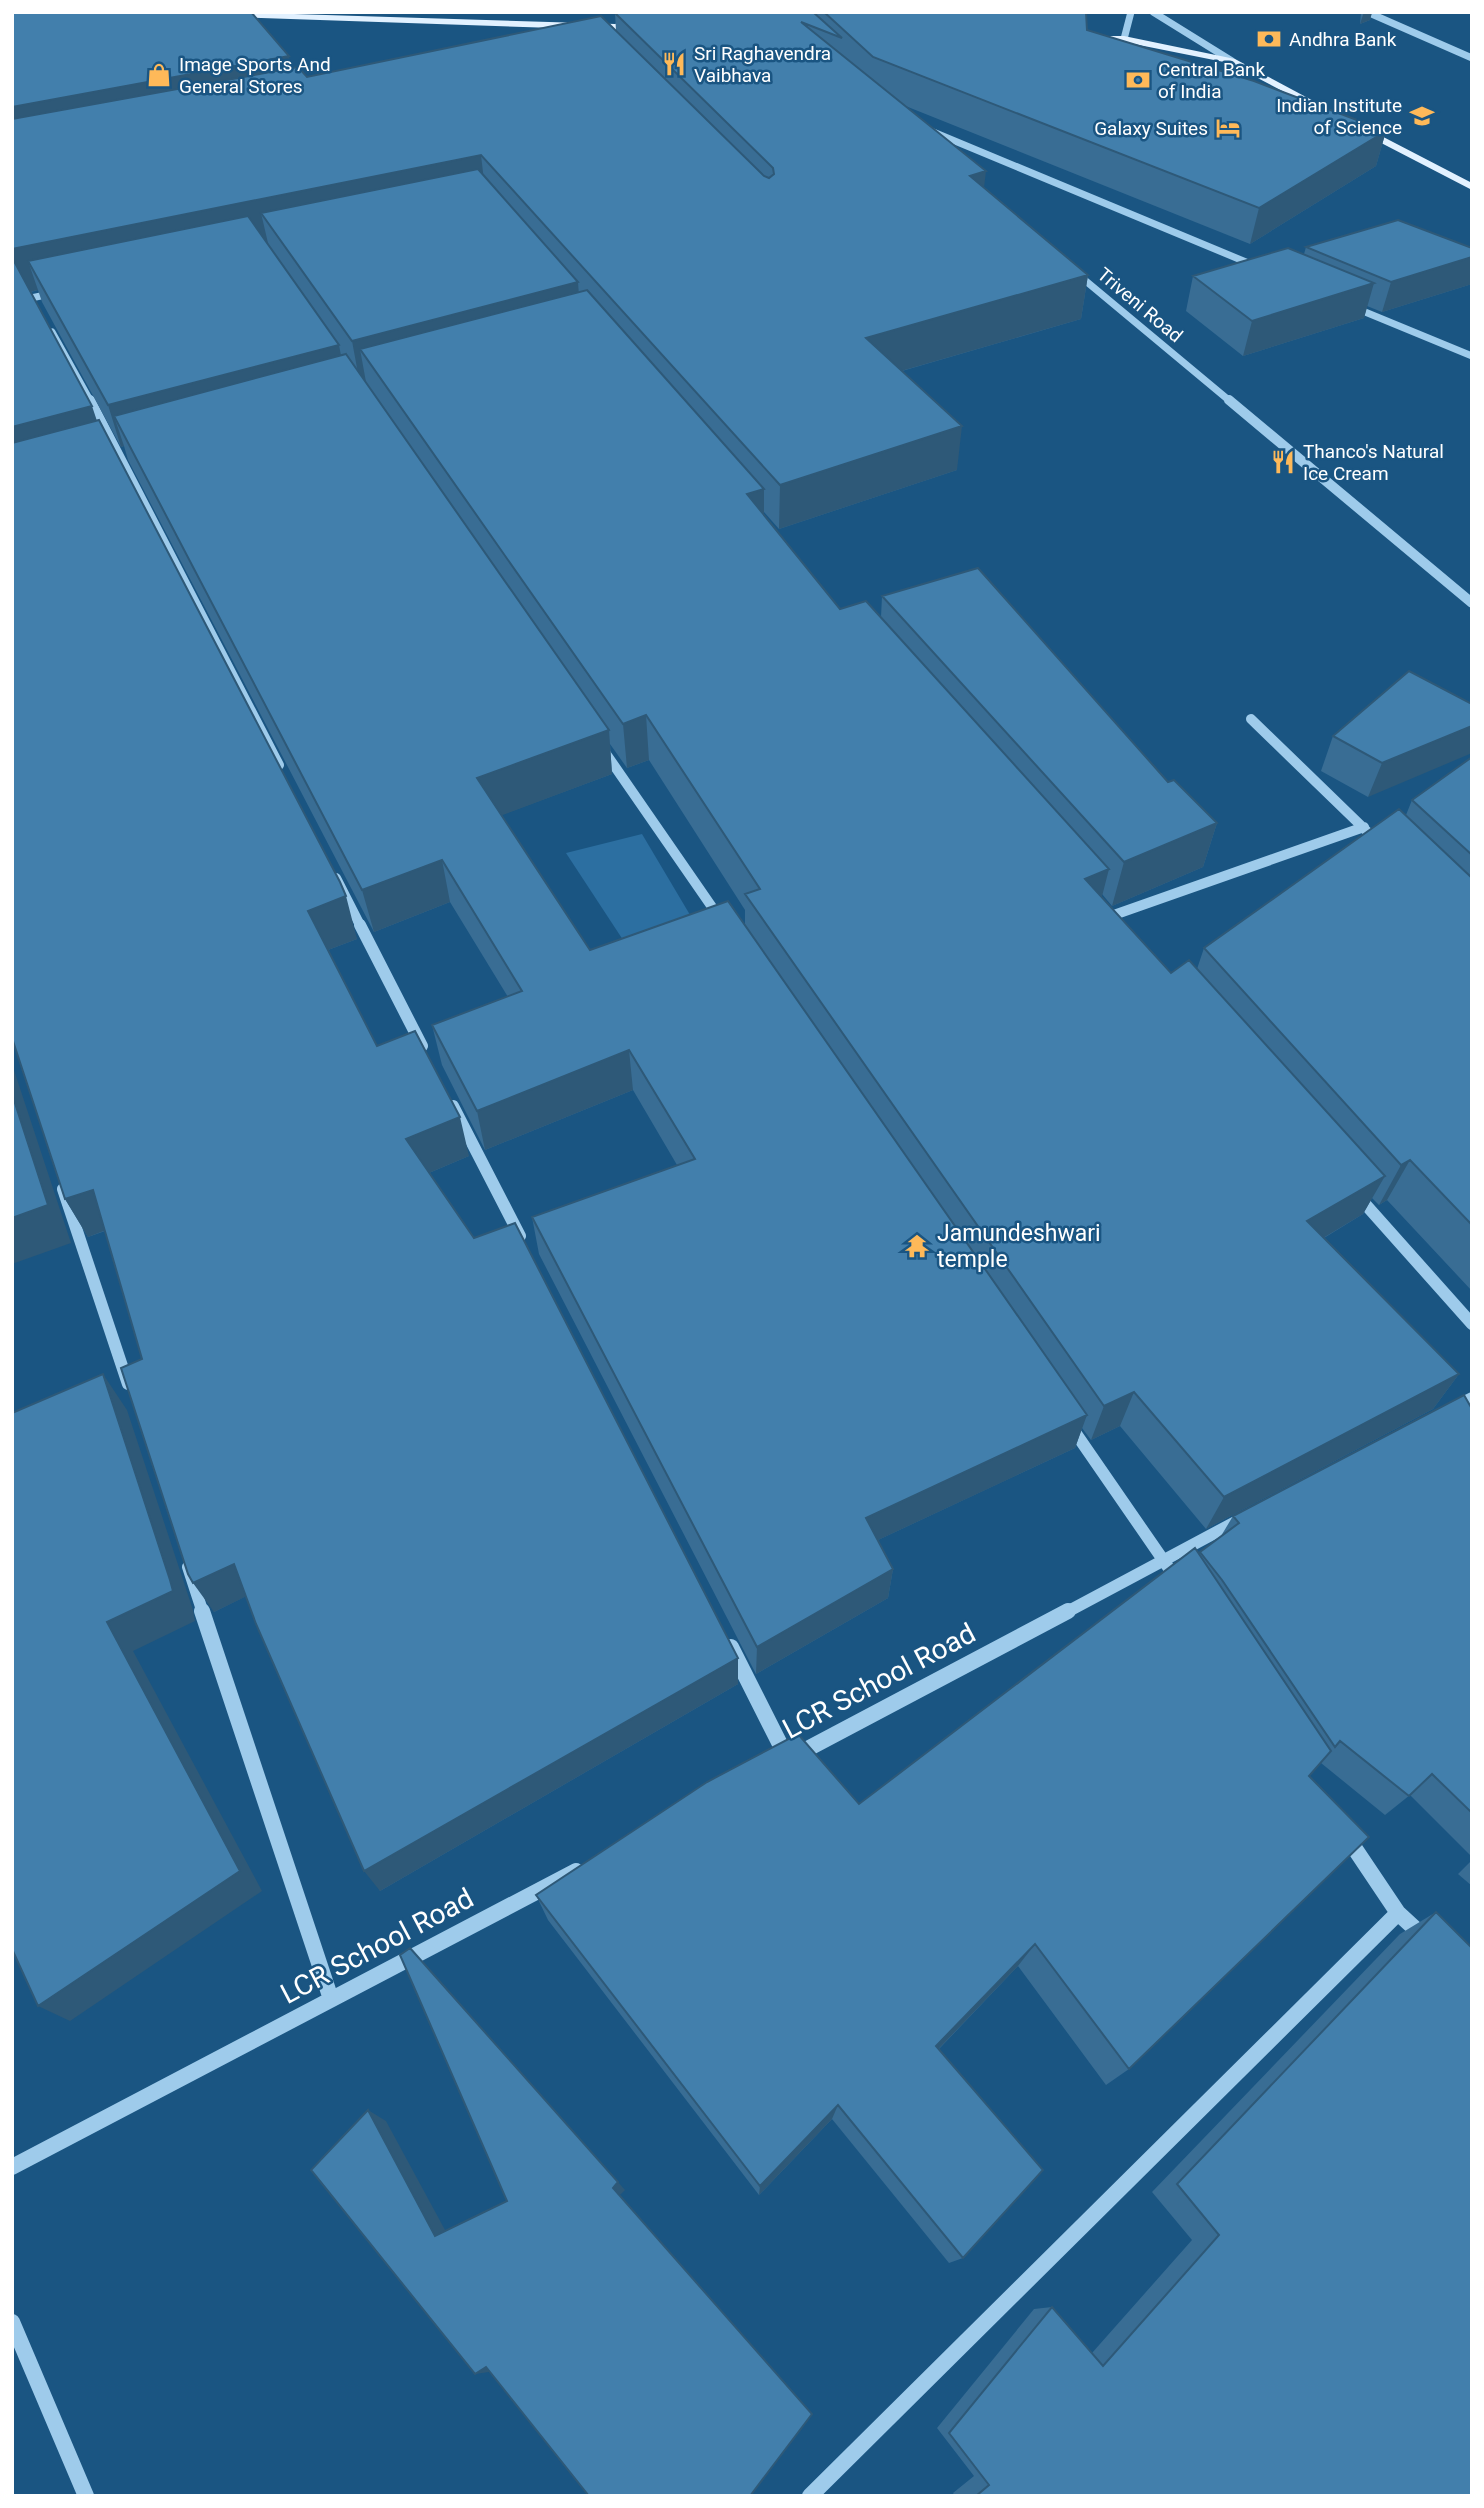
<svg xmlns="http://www.w3.org/2000/svg" width="1484" height="2508" font-family="Roboto,sans-serif">
<style>
.green{fill:#2c6fa1}
.lines{fill:none;stroke-linecap:round;stroke-linejoin:round}
.minor-far3{stroke:#9ecbeb;stroke-width:7}
.minor-far2{stroke:#9ecbeb;stroke-width:10}
.minor-far1{stroke:#9ecbeb;stroke-width:12}
.minor{stroke:#9ecbeb;stroke-width:16}
.major{fill:#e2f1ff;fill-rule:evenodd}
.wall{fill:#396d94;fill-rule:evenodd}
.shaded-wall{fill:#2e5978}
.building{fill:#427fac;stroke:#2e5978;stroke-width:2}
.labels{text-anchor:middle;dominant-baseline:central;stroke-width:5;stroke-linejoin:round;paint-order:stroke}
.far-poi-label{font-size:19px;fill:#fff;stroke:#1a5582;text-anchor:start}
.far-street-label{font-size:19px;fill:#fff;stroke:#1a5582}
.poi-label{font-size:23px;fill:#fff;stroke:#1a5582;text-anchor:start}
.near-street-label{font-size:28px;fill:#fff;stroke:#1a5582}
</style>
<rect width="100%" height="100%" fill="#1a5582"/>
<path class="green" d="M 642,834 L 696,925 L 625,943 L 566,853 Z"/>
<g class="lines">
<path class="minor-far3" d="M 1153,12 L 1232,61
M 1367,12 L 1472,58
M 1124,39 L 1131,12
M 926,129 L 1258,267
M 1075,272 L 1231,402
M 12,302 L 55,293
M 1353,307 L 1472,356
M 52,332 L 91,402"/>
<path class="minor-far2" d="M 90,400 L 279,765
M 1229,400 L 1472,603
M 1251,719 L 1379,843
M 602,748 L 721,920
M 336,878 L 361,927
M 1111,916 L 1364,827"/>
<path class="minor-far1" d="M 360,925 L 422,1046
M 453,1106 L 520,1236
M 63,1189 L 128,1384
M 1358,1196 L 1472,1324
M 1452,1408 L 1472,1398
M 1070,1425 L 1177,1580
M 188,1567 L 203,1613
M 1065,1613 L 1241,1519"/>
<path class="minor" d="M 202,1611 L 331,1999
M 731,1647 L 786,1756
M 796,1755 L 1068,1611
M 1347,1837 L 1398,1913 L 1423,1936
M 12,2167 L 576,1871
M 12,2322 L 86,2496
M 810,2496 L 1398,1913"/>
<path class="major" d="M 231,12 L 615,24 L 639,17 L 644,20 L 616,30 L 228,17 L 228,13 Z
M 1093,36 L 1124,36 L 1235,59 L 1334,112 L 1326,114 L 1229,63 L 1124,42 L 1096,41 L 1093,40 Z
M 1360,128 L 1366,128 L 1472,183 L 1472,190 L 1360,132 Z"/>
</g>
<path class="wall" d="M 12,12 L 291,68 L 307,77 L 616,31 L 615,13 L 619,12 L 1086,12 L 1087,30 L 1386,131 L 1376,166 L 1250,244 L 903,105 L 984,187 L 1088,275 L 1081,319 L 902,371 L 957,470 L 779,529 L 764,512 L 764,515 L 840,609 L 881,617 L 882,596 L 1168,782 L 1217,823 L 1203,867 L 1112,906 L 1102,894 L 1102,897 L 1171,973 L 1197,969 L 1204,948 L 1406,815 L 1412,800 L 1472,757 L 1472,1291 L 1387,1200 L 1379,1205 L 1372,1198 L 1363,1214 L 1324,1238 L 1459,1374 L 1433,1409 L 1206,1529 L 1120,1426 L 1091,1440 L 1082,1428 L 1075,1448 L 878,1540 L 893,1569 L 888,1598 L 756,1674 L 539,1254 L 532,1217 L 677,1165 L 633,1090 L 485,1150 L 442,1065 L 432,1025 L 508,997 L 450,902 L 374,932 L 128,460 L 124,446 L 121,447 L 42,302 L 38,290 L 31,292 L 357,939 L 328,950 L 377,1046 L 469,1156 L 429,1173 L 738,1684 L 380,1891 L 246,1596 L 214,1612 L 105,1231 L 88,1237 L 65,1199 ZM 610,744 L 627,768 L 649,760 L 745,910 L 745,926 L 590,950 L 501,815 L 612,774 Z
M 1361,12 L 1372,12 L 1370,20 L 1360,24 Z
M 1306,247 L 1472,248 L 1472,284 L 1382,312 L 1367,306 L 1364,318 L 1243,356 L 1186,311 L 1193,276 L 1304,254 Z
M 1472,704 L 1368,797 L 1321,771 L 1333,736 Z
M 1472,1409 L 1472,1857 L 1410,1795 L 1385,1815 L 1321,1763 L 1309,1776 L 1129,2069 L 1106,2085 L 1018,1966 L 939,2049 L 963,2258 L 949,2263 L 832,2119 L 759,2195 L 548,1920 L 536,1895 L 859,1804 L 1199,1555 L 1200,1552 L 1221,1536 L 1233,1516 Z
M 1472,1860 L 1472,1886 L 1458,1874 Z
M 1436,1912 L 1472,2496 L 955,2496 L 953,2493 L 974,2476 L 937,2428 L 1034,2309 L 1052,2307 L 1092,2353 L 1192,2240 L 1152,2192 L 1400,1934 Z"/>
<path class="shaded-wall" d="M 1364,12 L 1372,12 L 1370,20 L 1360,24 Z
M 289,56 L 297,98 L 12,152 L 12,107 Z
M 1386,131 L 1376,166 L 1250,244 L 1259,208 Z
M 481,155 L 486,198 L 261,213 L 268,243 L 44,289 L 28,261 L 38,290 L 12,296 L 12,249 Z
M 986,171 L 981,214 L 970,176 Z
M 1472,257 L 1472,284 L 1382,312 L 1391,282 Z
M 1088,275 L 1081,319 L 863,382 L 866,338 Z
M 578,282 L 581,324 L 360,349 L 366,382 L 360,384 L 352,341 Z
M 1374,283 L 1364,318 L 1243,356 L 1252,321 Z
M 339,345 L 347,387 L 114,416 L 124,446 L 121,447 L 108,405 Z
M 92,406 L 107,451 L 12,476 L 12,427 Z
M 962,426 L 957,470 L 779,529 L 780,485 Z
M 764,489 L 764,534 L 747,494 Z
M 646,715 L 649,760 L 627,768 L 623,724 Z
M 1472,726 L 1472,753 L 1368,797 L 1382,763 Z
M 609,730 L 612,774 L 484,822 L 477,778 Z
M 1217,823 L 1203,867 L 1112,906 L 1124,862 Z
M 442,860 L 450,902 L 374,932 L 362,890 Z
M 1109,869 L 1098,912 L 1085,879 Z
M 346,896 L 357,939 L 320,953 L 308,911 Z
M 629,1050 L 633,1090 L 485,1150 L 477,1111 Z
M 12,1064 L 71,1243 L 12,1264 Z
M 460,1117 L 469,1156 L 417,1178 L 406,1139 Z
M 1410,1160 L 1387,1200 L 1379,1205 L 1401,1165 Z
M 1385,1176 L 1363,1214 L 1288,1259 L 1307,1221 Z
M 93,1190 L 114,1227 L 88,1237 L 65,1199 Z
M 103,1374 L 127,1410 L 193,1610 L 195,1621 L 133,1651 L 262,1891 L 70,2021 L 38,2006 L 107,1622 Z
M 1459,1374 L 1433,1409 L 1206,1529 L 1224,1497 Z
M 1134,1392 L 1120,1426 L 1091,1440 L 1104,1406 Z
M 1087,1415 L 1075,1448 L 861,1548 L 866,1518 Z
M 234,1564 L 253,1593 L 214,1612 L 193,1583 Z
M 893,1569 L 888,1598 L 756,1674 L 757,1647 Z
M 738,1658 L 738,1684 L 380,1891 L 364,1871 Z
M 1035,1944 L 1018,1966 L 925,2063 L 936,2046 Z
M 838,2105 L 832,2119 L 759,2195 L 760,2186 Z
M 368,2110 L 386,2121 L 451,2241 L 435,2236 Z
M 618,2182 L 625,2190 L 620,2195 L 613,2188 Z
M 499,2365 L 489,2372 L 475,2374 L 486,2367 Z"/>
<path class="building" d="M 12,12 L 251,12 L 289,56 L 12,107 Z
M 619,12 L 813,12 L 842,38 L 801,22 L 986,171 L 970,176 L 1088,275 L 866,338 L 962,426 L 780,485 L 481,155 L 12,249 L 12,119 L 298,67 L 307,77 L 601,16 L 764,176 L 769,178 L 774,174 L 773,168 L 615,13 Z
M 824,12 L 1086,12 L 1087,30 L 1254,81 L 1386,131 L 1259,208 L 873,57 Z
M 478,169 L 578,282 L 352,341 L 261,213 Z
M 248,216 L 339,345 L 108,405 L 28,261 Z
M 1398,220 L 1472,248 L 1472,257 L 1391,282 L 1306,247 Z
M 1288,248 L 1374,283 L 1252,321 L 1193,276 Z
M 12,261 L 14,261 L 92,406 L 12,427 Z
M 587,290 L 764,489 L 747,494 L 840,609 L 866,601 L 1109,869 L 1085,879 L 1171,973 L 1189,960 L 1385,1176 L 1307,1221 L 1459,1374 L 1224,1497 L 1134,1392 L 1104,1406 L 745,894 L 760,889 L 646,715 L 623,724 L 360,349 Z
M 346,354 L 609,730 L 477,778 L 590,950 L 728,901 L 1087,1415 L 866,1518 L 893,1569 L 757,1647 L 532,1217 L 695,1159 L 629,1050 L 477,1111 L 432,1025 L 522,991 L 442,860 L 362,890 L 114,416 Z
M 99,420 L 340,882 L 346,896 L 308,911 L 377,1046 L 415,1031 L 460,1117 L 406,1139 L 474,1238 L 515,1223 L 738,1658 L 364,1871 L 256,1624 L 234,1564 L 193,1583 L 188,1574 L 121,1368 L 142,1359 L 93,1190 L 65,1199 L 12,1038 L 12,443 Z
M 978,568 L 1168,782 L 1174,780 L 1217,823 L 1124,862 L 882,596 Z
M 1409,671 L 1472,704 L 1472,726 L 1382,763 L 1333,736 Z
M 1472,757 L 1472,855 L 1412,800 Z
M 1399,809 L 1472,878 L 1472,1225 L 1410,1160 L 1401,1165 L 1204,948 Z
M 12,1094 L 48,1205 L 12,1218 Z
M 103,1374 L 170,1580 L 173,1591 L 107,1622 L 240,1871 L 38,2006 L 12,1949 L 12,1413 Z
M 1464,1395 L 1472,1409 L 1472,1813 L 1432,1774 L 1409,1796 L 1340,1741 L 1335,1747 L 1222,1580 L 1200,1552 L 1239,1523 L 1233,1516 Z
M 1195,1548 L 1331,1751 L 1309,1776 L 1369,1837 L 1129,2069 L 1035,1944 L 936,2046 L 1043,2170 L 963,2258 L 838,2105 L 760,2186 L 536,1895 L 707,1782 L 798,1734 L 859,1804 Z
M 1436,1912 L 1472,1948 L 1472,2496 L 976,2496 L 989,2485 L 949,2433 L 1052,2307 L 1103,2366 L 1219,2235 L 1177,2184 Z
M 410,1948 L 618,2182 L 613,2188 L 812,2414 L 750,2496 L 589,2496 L 486,2367 L 475,2374 L 311,2170 L 368,2110 L 435,2236 L 507,2201 L 400,1955 Z"/>
<defs>
<g id="bank-bare" transform="scale(1.89)"><path d="M-6-4H6V4H-6ZM0-2.3a2.3 2.3 0 1 0 0 4.6a2.3 2.3 0 1 0 0-4.6Z" fill="#feb959" stroke="#1a5582" stroke-width="2.5" paint-order="stroke"/></g>
<g id="restaurant-bare" transform="scale(1.89)"><path d="M-5-6h1v4h1v-4h1v4h1v-4h1v5L-1.5 .5V6h-2V.5L-5-1ZM5-6V6H3V1.5H1.5Q1.5-4 5-6Z" fill="#feb959" stroke="#1a5582" stroke-width="2.5" paint-order="stroke"/></g>
<g id="shop-bare" transform="scale(1.89)"><path d="M-5-2.5h2.3a2.7 3.5 0 0 1 5.4 0H5L5.5 6h-11ZM-1.5-2.5h3a1.5 2.3 0 0 0-3 0Z" fill="#feb959" stroke="#1a5582" stroke-width="2.5" paint-order="stroke"/></g>
<g id="university-bare" transform="scale(1.89)"><path d="M0-5L7-2L0 1L-7-2ZM-4 1L0 2.5L4 1V4Q0 6-4 4Z" fill="#feb959" stroke="#1a5582" stroke-width="2.5" paint-order="stroke"/></g>
<g id="hotel-bare" transform="scale(1.89)"><path d="M-6-4.5h1.5V1H6V5H4.5V3h-9V5H-6ZM-4 0a1.8 1.8 0 1 1 3.6 0ZM.5 0V-2.5h3Q6-2.5 6 0Z" fill="#feb959" stroke="#1a5582" stroke-width="2.5" paint-order="stroke"/></g>
<g id="temple-bare" transform="scale(1.89)"><path d="M0-6L5-2H3V0L6.5 2.5H4V6H1.5V3h-3V6H-4V2.5H-6.5L-3 0V-2H-5Z" fill="#feb959" stroke="#1a5582" stroke-width="2.5" paint-order="stroke"/></g>
</defs>
<g fill-rule="evenodd">
<use href="#bank-bare" x="1269" y="39"/>
<use href="#restaurant-bare" x="674" y="64"/>
<use href="#shop-bare" x="159" y="75"/>
<use href="#bank-bare" x="1138" y="80"/>
<use href="#university-bare" x="1422" y="116"/>
<use href="#hotel-bare" x="1228" y="128"/>
<use href="#restaurant-bare" x="1283" y="462"/>
<use href="#temple-bare" x="917" y="1246"/>
</g>
<g class="labels">
<g class="far-poi-label">
<text x="1289" y="39">Andhra Bank</text>
<text x="694" y="53">Sri Raghavendra<tspan x="694" dy="22">Vaibhava</tspan></text>
<text x="179" y="64">Image Sports And<tspan x="179" dy="22">General Stores</tspan></text>
<text x="1158" y="69">Central Bank<tspan x="1158" dy="22">of India</tspan></text>
<text x="1402" y="105" text-anchor="end">Indian Institute<tspan x="1402" dy="22">of Science</tspan></text>
<text x="1208" y="128" text-anchor="end">Galaxy Suites</text>
<text x="1303" y="451">Thanco's Natural<tspan x="1303" dy="22">Ice Cream</tspan></text>
</g>
<g class="far-street-label">
<text transform="translate(1140 305) rotate(40)">Triveni Road</text>
</g>
<g class="poi-label">
<text x="937" y="1233">Jamundeshwari<tspan x="937" dy="26">temple</tspan></text>
</g>
<g class="near-street-label">
<text transform="translate(879 1681) rotate(-28)">LCR School Road</text>
<text transform="translate(377 1946) rotate(-28)">LCR School Road</text>
</g>
</g>
<rect width="1484" height="2508" fill="none" stroke="#ffffff" stroke-width="28"/>
</svg>
